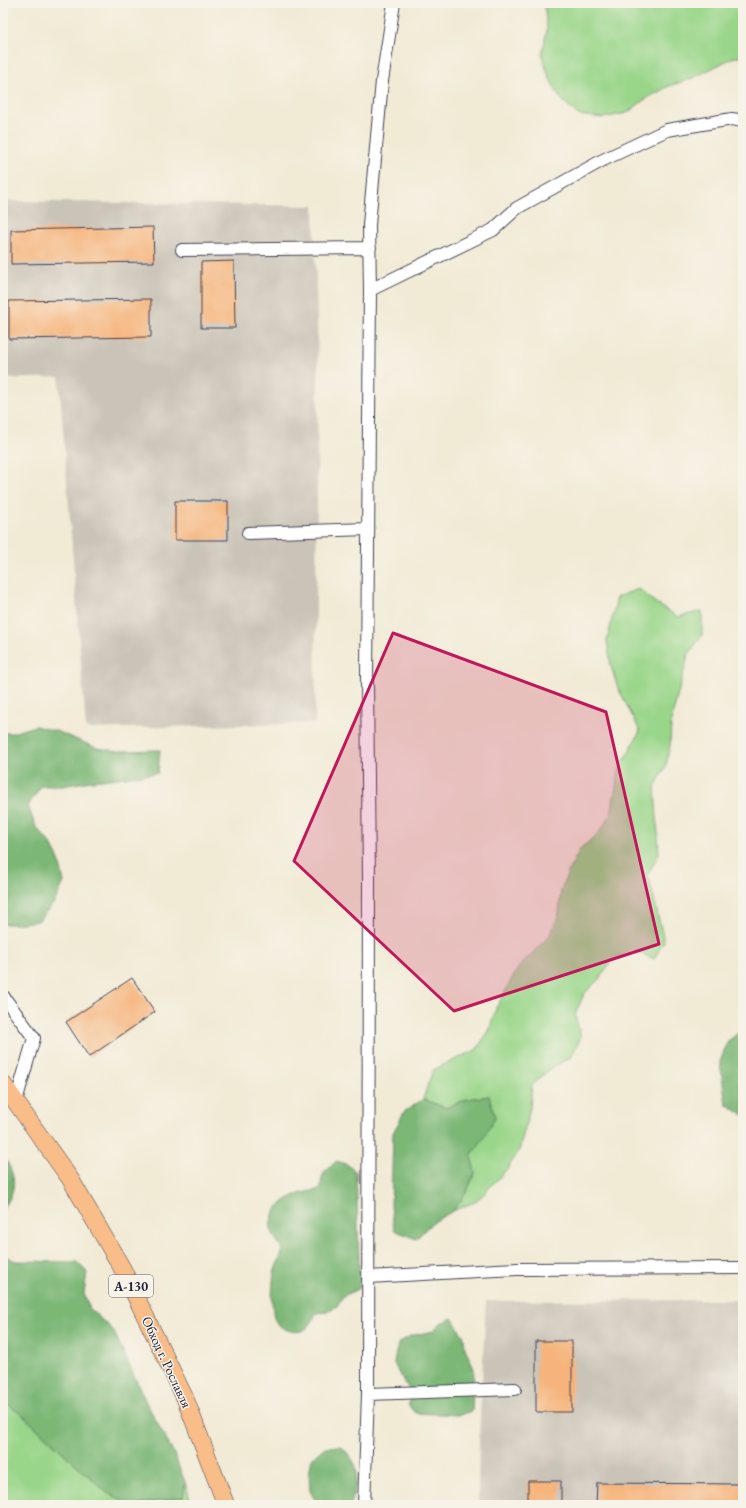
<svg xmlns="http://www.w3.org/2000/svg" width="746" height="1508" font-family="'EB Garamond',serif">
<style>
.industrial{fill:#cac3b8}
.green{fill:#9ad68a;stroke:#5e7c62}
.forest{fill:#7bb776;stroke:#4e6c58}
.building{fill:#f6b47b}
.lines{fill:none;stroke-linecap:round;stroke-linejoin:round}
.minor-casing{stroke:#414052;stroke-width:14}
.highway-casing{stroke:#414052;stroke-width:18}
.minor{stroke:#fff;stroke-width:12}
.highway{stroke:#f8bd89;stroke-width:17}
.marked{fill:#c2185b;fill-opacity:0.2;stroke:#c2185b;stroke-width:3;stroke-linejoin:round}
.labels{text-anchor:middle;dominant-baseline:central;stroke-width:3;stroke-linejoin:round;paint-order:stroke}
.shield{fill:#f7f3e8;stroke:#62616f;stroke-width:1}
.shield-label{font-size:13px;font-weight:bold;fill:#22223b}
.street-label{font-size:14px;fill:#22223b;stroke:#f7f3e8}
</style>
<rect width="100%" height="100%" fill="#f7f3e8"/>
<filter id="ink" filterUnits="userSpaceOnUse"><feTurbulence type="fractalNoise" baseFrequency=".025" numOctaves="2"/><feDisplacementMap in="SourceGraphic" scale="8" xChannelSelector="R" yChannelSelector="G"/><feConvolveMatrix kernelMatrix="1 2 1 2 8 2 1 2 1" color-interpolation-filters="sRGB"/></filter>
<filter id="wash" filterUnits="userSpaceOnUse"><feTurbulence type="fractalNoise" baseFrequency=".012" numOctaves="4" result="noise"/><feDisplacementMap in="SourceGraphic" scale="16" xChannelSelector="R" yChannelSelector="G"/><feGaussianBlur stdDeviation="0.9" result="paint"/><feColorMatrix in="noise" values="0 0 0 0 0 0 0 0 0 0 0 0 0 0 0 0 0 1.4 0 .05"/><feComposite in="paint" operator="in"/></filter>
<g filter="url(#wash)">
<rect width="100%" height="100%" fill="#f1ead5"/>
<path class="industrial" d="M 3,201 L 314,206 L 318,366 L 315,723 L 86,729 L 59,377 L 3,379 Z
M 743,1300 L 743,1505 L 478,1505 L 479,1440 L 486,1301 Z"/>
<path class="green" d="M 544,3 L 743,3 L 743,57 L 734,57 L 691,79 L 669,86 L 644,100 L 627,113 L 603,118 L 578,115 L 560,98 L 549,77 L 542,55 L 547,29 Z
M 639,589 L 657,604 L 678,617 L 702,611 L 702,635 L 688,655 L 671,721 L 670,745 L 666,766 L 655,787 L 659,854 L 648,874 L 664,941 L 654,959 L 633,950 L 612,959 L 600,978 L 584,994 L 575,1015 L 581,1037 L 571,1057 L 551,1068 L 532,1085 L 530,1108 L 519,1151 L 507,1169 L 477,1201 L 453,1211 L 466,1193 L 475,1173 L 471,1156 L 484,1137 L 495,1117 L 489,1096 L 467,1099 L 446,1108 L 423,1099 L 433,1070 L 476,1050 L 489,1031 L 496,1008 L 518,968 L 550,935 L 559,914 L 561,890 L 570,868 L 581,848 L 598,834 L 611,815 L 619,770 L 640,731 L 618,688 L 611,666 L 607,641 L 617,597 Z
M 3,1402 L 20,1413 L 106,1492 L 133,1505 L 3,1505 Z
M 185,1482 L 192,1505 L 139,1505 L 183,1497 Z"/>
<path class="forest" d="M 35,726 L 56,731 L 97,748 L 118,751 L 160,750 L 158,773 L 85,782 L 63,786 L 41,786 L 28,806 L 36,827 L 51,844 L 59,860 L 64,882 L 54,903 L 38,921 L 15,924 L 3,924 L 3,733 L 12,733 Z
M 743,1029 L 743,1115 L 726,1104 L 720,1062 L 728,1041 Z
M 489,1096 L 495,1117 L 484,1137 L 471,1156 L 475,1173 L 466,1193 L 453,1211 L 433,1222 L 416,1239 L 394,1230 L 391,1206 L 393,1133 L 404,1112 L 423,1099 L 446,1108 L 467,1099 Z
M 3,1155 C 16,1176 18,1188 3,1209 Z
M 337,1161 L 348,1165 L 356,1172 L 360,1288 L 343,1296 L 337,1306 L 327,1312 L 316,1313 C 313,1320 311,1326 304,1330 C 294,1335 276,1328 274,1317 C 271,1304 272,1287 274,1274 C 275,1267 281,1258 283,1250 C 279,1244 272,1235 271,1228 C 269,1212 283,1200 296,1195 C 303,1192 313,1191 321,1189 C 321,1173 324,1171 337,1161 Z
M 3,1255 L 15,1261 L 77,1262 L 87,1272 L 84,1294 L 90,1309 L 113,1330 L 146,1402 L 173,1452 L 185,1482 L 183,1497 L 133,1505 L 106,1492 L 20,1413 L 3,1402 Z
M 452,1318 L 464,1337 L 465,1348 L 474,1369 L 472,1411 L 460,1415 L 415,1413 L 408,1405 L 412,1394 L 399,1374 L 394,1363 L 396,1352 L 400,1342 L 410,1336 L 433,1331 L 441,1323 Z
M 341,1446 C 364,1469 357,1475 351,1505 L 318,1505 L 310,1491 L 309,1474 L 312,1458 L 325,1447 Z"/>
<g id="blocks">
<path class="building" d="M 153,227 L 154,262 L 11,264 L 11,230 Z
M 234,261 L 235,328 L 201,328 L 201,262 Z
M 151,299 L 151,337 L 9,339 L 9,301 Z
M 175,501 L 228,501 L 228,540 L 175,540 Z
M 132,978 L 155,1012 L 89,1057 L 66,1022 Z
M 536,1341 L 572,1341 L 572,1412 L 536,1412 Z
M 528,1481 L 561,1481 L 561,1505 L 528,1505 Z
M 597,1483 L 743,1484 L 743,1505 L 596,1505 Z"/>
</g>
</g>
<g filter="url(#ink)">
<use href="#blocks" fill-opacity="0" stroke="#414052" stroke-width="1"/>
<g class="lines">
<g class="minor-casing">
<path id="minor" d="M 182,250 L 370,248
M 370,290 L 493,230 L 517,208 L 603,160 L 667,130 L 732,119 L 743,121
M 248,533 L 368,529
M 3,996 L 34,1038 L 16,1101
M 368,1277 L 517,1269 L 743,1268
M 368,1394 L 515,1389
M 364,1505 L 368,1394 L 369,879 L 367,678 L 370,290 L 369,225 L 382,81 L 394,3"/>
</g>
<g class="highway-casing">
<path id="highway" d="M 3,1084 L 71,1180 L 122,1268 L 185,1398 L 226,1505"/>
</g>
<use href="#minor" class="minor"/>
<use href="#highway" class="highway"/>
</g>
</g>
<path class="marked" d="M 393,633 L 606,712 L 659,944 L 454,1011 L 294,861 Z"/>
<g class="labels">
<rect class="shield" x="109" y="1275" width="44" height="22" rx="3"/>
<g class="shield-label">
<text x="131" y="1286">А-130</text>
</g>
<g class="street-label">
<text transform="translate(167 1362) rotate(65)">Обход г. Рославля</text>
</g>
</g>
<rect width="746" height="1508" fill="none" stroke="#f7f3e8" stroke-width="16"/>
</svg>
